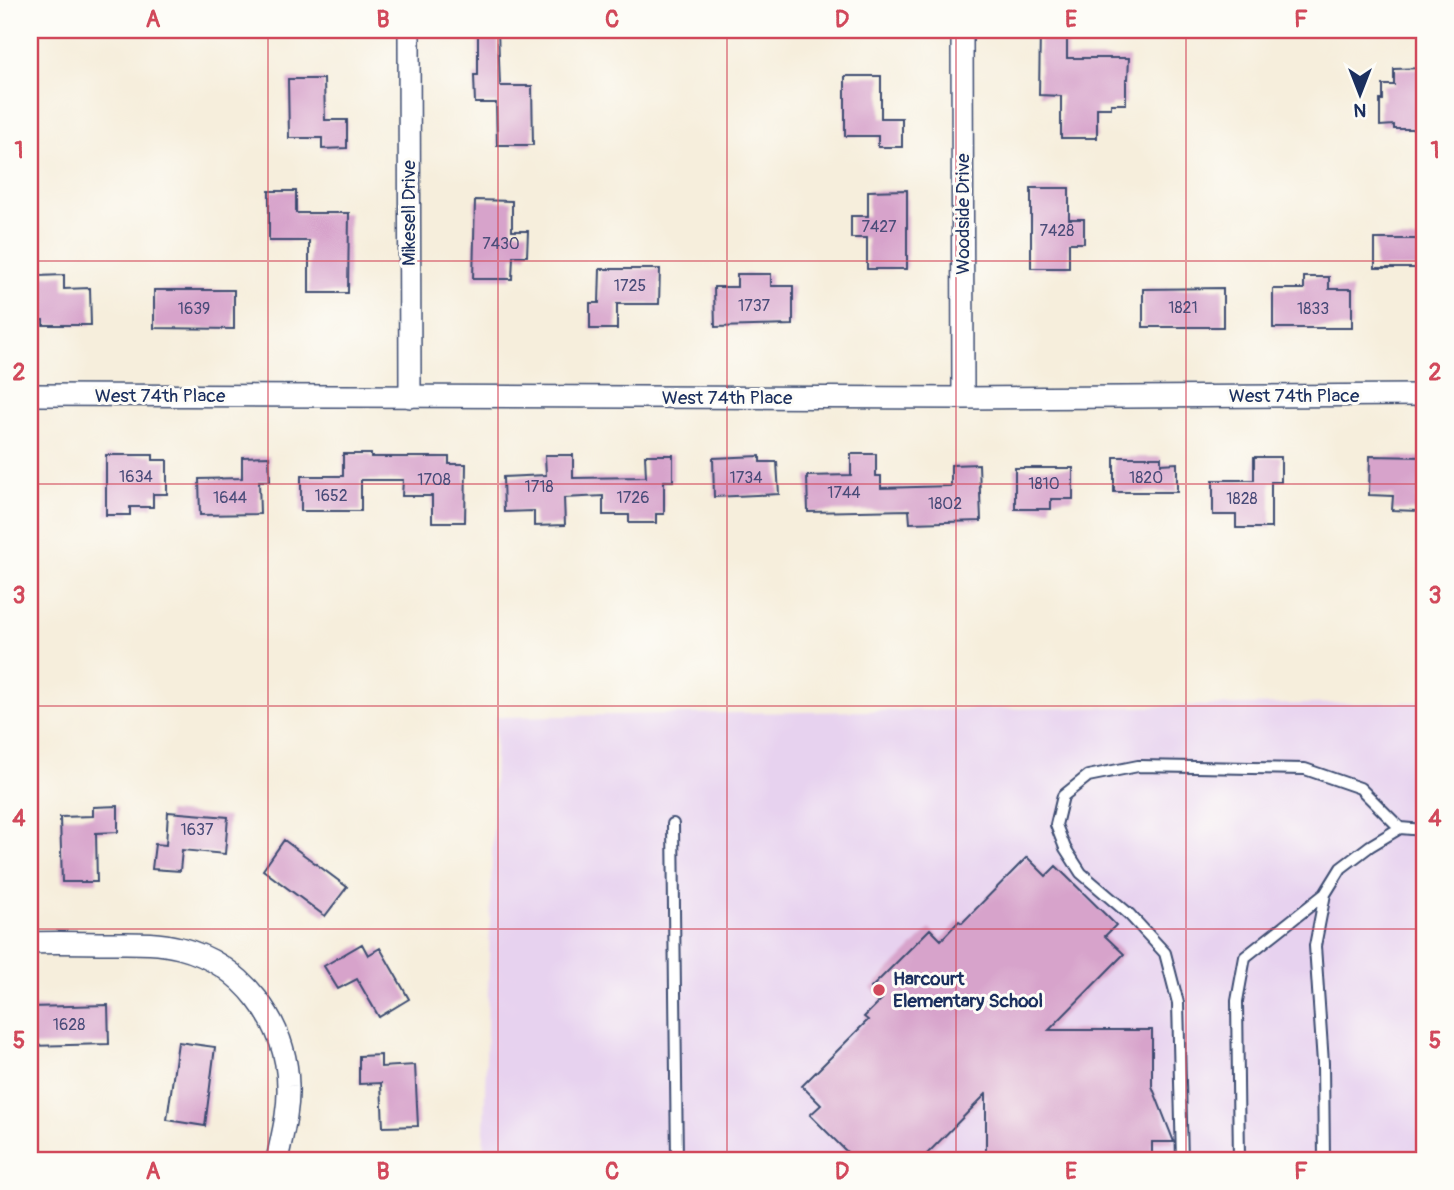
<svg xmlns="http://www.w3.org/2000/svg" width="1454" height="1190" font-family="Pangolin,sans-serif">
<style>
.built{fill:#e7d2ef}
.building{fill:#d7a3cb}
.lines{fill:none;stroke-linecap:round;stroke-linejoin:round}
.lane-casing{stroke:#3c4c71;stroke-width:14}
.street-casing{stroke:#3c4c71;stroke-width:24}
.lane{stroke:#fff;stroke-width:10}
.street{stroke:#fff;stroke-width:21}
.grid{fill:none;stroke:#d1495b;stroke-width:2;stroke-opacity:0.55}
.poi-dot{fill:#d1495b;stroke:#fdfcf7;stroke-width:2.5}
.labels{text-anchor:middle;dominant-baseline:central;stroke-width:6;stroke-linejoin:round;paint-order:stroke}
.number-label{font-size:16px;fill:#4a4c79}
.street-label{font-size:19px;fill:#1b2f5e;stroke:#fdfcf7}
.poi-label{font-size:19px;font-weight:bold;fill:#1b2f5e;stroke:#fdfcf7;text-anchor:start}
.neatline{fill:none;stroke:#d1495b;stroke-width:2.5}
.grid-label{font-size:23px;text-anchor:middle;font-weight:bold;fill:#d1495b}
</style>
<rect width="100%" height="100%" fill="#fdfcf7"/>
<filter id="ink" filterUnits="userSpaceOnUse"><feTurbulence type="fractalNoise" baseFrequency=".0143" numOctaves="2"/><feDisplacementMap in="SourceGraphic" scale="14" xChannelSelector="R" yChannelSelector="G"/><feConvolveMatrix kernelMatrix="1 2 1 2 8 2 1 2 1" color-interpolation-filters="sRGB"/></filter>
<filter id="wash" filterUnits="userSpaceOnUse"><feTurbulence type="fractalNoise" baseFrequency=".00686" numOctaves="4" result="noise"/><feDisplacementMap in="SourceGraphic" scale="28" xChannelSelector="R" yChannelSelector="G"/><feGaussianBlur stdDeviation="1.57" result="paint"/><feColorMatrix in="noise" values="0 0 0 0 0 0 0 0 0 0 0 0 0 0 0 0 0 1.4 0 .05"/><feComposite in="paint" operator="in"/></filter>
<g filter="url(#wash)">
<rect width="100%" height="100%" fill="#f6eedc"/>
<path class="built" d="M 1424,702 L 1424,1160 L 483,1160 L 496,717 Z"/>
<g id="blocks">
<path class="building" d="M 478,30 L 498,30 L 500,86 L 532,86 L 533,145 L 497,145 L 496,103 L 475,103 L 474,75 L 478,75 Z
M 1040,30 L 1067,30 L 1067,58 L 1129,58 L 1128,79 L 1126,79 L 1126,104 L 1111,104 L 1111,108 L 1097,108 L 1097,138 L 1061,138 L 1061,96 L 1039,95 Z
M 1424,68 L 1424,129 L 1394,129 L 1394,125 L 1380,126 L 1380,100 L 1383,100 L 1383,85 L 1394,85 L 1394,69 Z
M 845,76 L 881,76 L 881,118 L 902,118 L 902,147 L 878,147 L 878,136 L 845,136 Z
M 288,79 L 324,79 L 325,120 L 347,120 L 347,148 L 322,149 L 322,138 L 289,138 Z
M 1031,188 L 1069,188 L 1069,219 L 1084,219 L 1084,243 L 1069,243 L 1069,268 L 1031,268 Z
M 907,190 L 907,269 L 867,269 L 867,238 L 851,238 L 851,216 L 868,216 L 868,191 Z
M 269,191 L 296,191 L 296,213 L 349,213 L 348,293 L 309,293 L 309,241 L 269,241 Z
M 475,200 L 512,201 L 512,231 L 528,231 L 527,256 L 513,256 L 512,279 L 473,279 Z
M 1375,239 L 1424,239 L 1424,268 L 1375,268 Z
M 600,269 L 660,269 L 659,304 L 617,304 L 617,329 L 590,329 L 590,303 L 599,303 Z
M 737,274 L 771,274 L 771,286 L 793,286 L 793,325 L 715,327 L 714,287 L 737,287 Z
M 64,275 L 64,289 L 90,288 L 91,325 L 43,325 L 43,320 L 30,320 L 30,285 L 39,285 L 38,276 Z
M 1304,277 L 1329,277 L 1329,289 L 1352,289 L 1352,328 L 1273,328 L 1273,289 L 1304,289 Z
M 1223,288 L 1223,327 L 1143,327 L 1143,289 Z
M 154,290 L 234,290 L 234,329 L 154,328 Z
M 343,454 L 371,454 L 371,457 L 449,457 L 449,464 L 466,464 L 465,522 L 432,522 L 432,496 L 402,496 L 403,480 L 361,480 L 361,511 L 301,511 L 301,476 L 343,476 Z
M 851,454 L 876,454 L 876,476 L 881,476 L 881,488 L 951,486 L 951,465 L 979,464 L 981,521 L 910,523 L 909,510 L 808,512 L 807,476 L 851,475 Z
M 106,455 L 153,455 L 153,460 L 167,460 L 167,494 L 153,494 L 153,507 L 130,507 L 130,515 L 106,515 Z
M 545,455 L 573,455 L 573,478 L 646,477 L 645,455 L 673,455 L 673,481 L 664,481 L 664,514 L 656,514 L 656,523 L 629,523 L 629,515 L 603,515 L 603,496 L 564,498 L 565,525 L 534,526 L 534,511 L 504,512 L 503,477 L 546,475 Z
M 269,456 L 270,481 L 259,481 L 260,514 L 200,515 L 199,479 L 242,478 L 242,457 Z
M 760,456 L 760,462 L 777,462 L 779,494 L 714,497 L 713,458 Z
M 1370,456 L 1424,457 L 1424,495 L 1417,495 L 1417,511 L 1392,510 L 1393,496 L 1369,495 Z
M 1114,457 L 1161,457 L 1161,464 L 1177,463 L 1177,492 L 1114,492 Z
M 1254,457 L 1281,457 L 1281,482 L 1271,482 L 1271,528 L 1236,528 L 1236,515 L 1213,515 L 1213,480 L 1254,480 Z
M 1015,468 L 1073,468 L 1073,499 L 1051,499 L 1051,509 L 1015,509 Z
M 118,806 L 118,832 L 96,833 L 97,882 L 62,882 L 60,817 L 93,816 L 93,807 Z
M 168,812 L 228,817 L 225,854 L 182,850 L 180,871 L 152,869 L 155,844 L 166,845 Z
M 284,840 L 347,887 L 325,916 L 263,870 Z
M 1027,857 L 1046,876 L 1056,866 L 1116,925 L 1105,936 L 1124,954 L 1049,1030 L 1152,1030 L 1152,1086 L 1174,1142 L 1152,1142 L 1152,1160 L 986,1160 L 986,1094 L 921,1160 L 855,1160 L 810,1115 L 821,1105 L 802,1086 L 868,1020 L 864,1017 L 882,999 L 871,988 L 930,929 L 941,940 L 959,921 L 962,923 Z
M 362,944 L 368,955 L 380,948 L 409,999 L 379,1017 L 357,979 L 338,989 L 324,966 Z
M 108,1005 L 109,1044 L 30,1046 L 30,1007 Z
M 178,1042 L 215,1047 L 205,1126 L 167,1120 Z
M 381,1055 L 381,1067 L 415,1065 L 418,1126 L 383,1127 L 381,1083 L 359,1084 L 359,1056 Z"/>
</g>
</g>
<g filter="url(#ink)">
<use href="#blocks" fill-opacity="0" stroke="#3c4c71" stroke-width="2"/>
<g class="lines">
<g class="lane-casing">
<path id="lane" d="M 673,824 L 677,1160
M 1182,1160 L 1178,1003 L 1165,953 L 1129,914 L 1081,873 L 1065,848 L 1056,825 L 1063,796 L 1088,776 L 1138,766 L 1305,769 L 1360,788 L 1400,828
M 1239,1160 L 1237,1001 L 1245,957 L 1325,894
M 1324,1160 L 1323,1063 L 1315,946 L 1325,894 L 1341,868 L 1370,846 L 1400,828 L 1424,830"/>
</g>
<g class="street-casing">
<path id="street" d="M 409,30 L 410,397
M 962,30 L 963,398
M 30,395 L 963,398 L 1424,395
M 30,943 C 57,942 84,943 111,943 C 134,943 157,942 180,948 C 242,964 287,1022 288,1086 C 289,1111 282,1136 277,1160"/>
</g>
<use href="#lane" class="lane"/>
<use href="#street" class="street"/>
</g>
</g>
<path class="grid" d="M 268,30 L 268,1160M 498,30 L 498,1160M 727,30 L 727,1160M 956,30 L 956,1160M 1186,30 L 1186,1160M 30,261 L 1424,261M 30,484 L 1424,484M 30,706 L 1424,706M 30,929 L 1424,929"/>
<circle class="poi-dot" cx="879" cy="990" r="7"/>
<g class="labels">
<g class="number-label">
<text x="879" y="227">7427</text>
<text x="1057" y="231">7428</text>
<text x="501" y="244">7430</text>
<text x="630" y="286">1725</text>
<text x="754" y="306">1737</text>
<text x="1183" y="308">1821</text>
<text x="194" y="309">1639</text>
<text x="1313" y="309">1833</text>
<text x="136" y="477">1634</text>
<text x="746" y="478">1734</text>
<text x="1146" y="478">1820</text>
<text x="434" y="480">1708</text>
<text x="1044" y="484">1810</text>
<text x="539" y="487">1718</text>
<text x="844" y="493">1744</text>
<text x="331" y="496">1652</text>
<text x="230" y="498">1644</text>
<text x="633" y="498">1726</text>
<text x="1242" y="499">1828</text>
<text x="945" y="504">1802</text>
<text x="197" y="830">1637</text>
<text x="69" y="1025">1628</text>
</g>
<g class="street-label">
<text transform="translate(409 213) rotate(-90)">Mikesell Drive</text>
<text transform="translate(963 214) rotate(-90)">Woodside Drive</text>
<text x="160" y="396">West 74th Place</text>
<text x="1294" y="396">West 74th Place</text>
<text x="727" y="398">West 74th Place</text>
</g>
<g class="poi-label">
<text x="893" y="979">Harcourt<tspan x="893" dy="22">Elementary School</tspan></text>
</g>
</g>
<rect width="1454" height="1190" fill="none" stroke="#fdfcf7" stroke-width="77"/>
<g transform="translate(1360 94) rotate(180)" stroke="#fdfcf7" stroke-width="5" paint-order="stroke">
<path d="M0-5L12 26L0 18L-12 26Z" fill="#1b2f5e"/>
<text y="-10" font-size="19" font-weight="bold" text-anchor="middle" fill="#1b2f5e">N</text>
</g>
<rect x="38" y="38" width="1378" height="1114" class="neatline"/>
<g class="grid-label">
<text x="153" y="27">A</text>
<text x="383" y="27">B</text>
<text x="612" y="27">C</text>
<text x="842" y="27">D</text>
<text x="1071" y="27">E</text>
<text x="1301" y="27">F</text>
<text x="19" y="158">1</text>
<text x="1435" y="158">1</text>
<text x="19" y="380">2</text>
<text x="1435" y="380">2</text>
<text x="19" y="603">3</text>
<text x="1435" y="603">3</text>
<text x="19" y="826">4</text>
<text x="1435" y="826">4</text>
<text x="19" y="1048">5</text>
<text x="1435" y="1048">5</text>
<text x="153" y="1179">A</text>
<text x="383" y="1179">B</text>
<text x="612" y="1179">C</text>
<text x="842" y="1179">D</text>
<text x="1071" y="1179">E</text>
<text x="1301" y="1179">F</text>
</g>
</svg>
